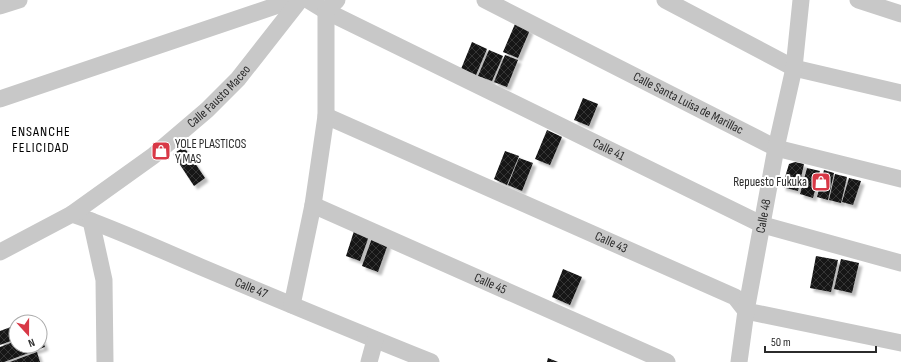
<svg xmlns="http://www.w3.org/2000/svg" width="901" height="362" font-family="'Sofia Sans Condensed',sans-serif">
<style>
.building{fill:url(#building-cross-hatch);filter:url(#shadow)}
.lines{fill:none;stroke-linecap:round;stroke-linejoin:round}
.street{stroke:#c8c8c8;stroke-width:17}
.labels{text-anchor:middle;dominant-baseline:central;stroke-width:4;stroke-linejoin:round;paint-order:stroke}
.street-label{font-size:13px;fill:#2b2b2b;stroke:#fff}
.poi-label{font-size:13px;fill:#2b2b2b;stroke:#fff;text-anchor:start}
.neighbourhood-label{font-size:14px;letter-spacing:1px;fill:#000;stroke:#fff}
</style>
<defs>
<pattern id="building-cross-hatch" width="8" height="8" patternUnits="userSpaceOnUse"><rect width="8" height="8" fill="#121212"/><path d="M0 0l8 8M0 8l8-8" fill="none" stroke="#353535"/></pattern>
<filter id="shadow"><feDropShadow dx="3.5" dy="3.5" stdDeviation="1" flood-color="#0004"/></filter>
</defs>
<rect width="100%" height="100%" fill="#fff"/>
<path class="building" d="M 515,24 L 530,30 L 518,58 L 503,52 Z
M 472,42 L 487,49 L 476,75 L 461,69 Z
M 489,50 L 503,56 L 492,81 L 478,76 Z
M 505,55 L 518,60 L 507,87 L 494,82 Z
M 583,98 L 598,104 L 589,126 L 574,120 Z
M 547,130 L 562,137 L 550,165 L 535,159 Z
M 184,147 L 205,178 L 194,186 L 173,154 Z
M 505,151 L 519,156 L 507,185 L 494,179 Z
M 519,158 L 533,163 L 522,191 L 508,185 Z
M 795,162 L 804,164 L 798,191 L 782,187 L 789,164 Z
M 807,168 L 820,171 L 813,198 L 800,194 Z
M 824,170 L 834,173 L 828,200 L 817,197 Z
M 835,174 L 847,177 L 841,203 L 829,200 Z
M 849,178 L 861,181 L 853,205 L 842,202 Z
M 354,231 L 369,236 L 360,261 L 346,256 Z
M 372,238 L 388,244 L 378,272 L 362,266 Z
M 816,256 L 838,260 L 831,292 L 810,288 Z
M 841,259 L 859,263 L 852,293 L 834,289 Z
M 563,269 L 582,277 L 570,305 L 552,297 Z
M 16,325 L 16,339 L 0,345 L 0,331 Z
M 40,334 L 45,347 L 4,362 L 0,362 L 0,347 L 16,341 L 16,346 L 40,346 Z
M 37,352 L 40,362 L 10,362 Z
M 548,358 L 558,362 L 547,362 Z"/>
<g class="lines">
<g class="street">
<path id="s1" d="M 308,0 L 326,11 L 763,225 L 901,263"/>
<path id="s2" d="M 485,0 L 776,148 L 901,179"/>
<path d="M 665,0 L 794,68 L 901,93"/>
<path d="M 858,0 L 901,14"/>
<path d="M 0,6 L 19,0"/>
<path d="M 0,99 L 293,0"/>
<path id="s3" d="M 326,116 L 735,297 L 746,311 L 901,343"/>
<path id="s4" d="M 313,205 L 667,362"/>
<path id="s5" d="M 72,214 C 116,229 158,249 201,267 C 277,299 354,331 431,362"/>
<path d="M 91,221 L 104,280 L 105,362"/>
<path id="s6" d="M 0,252 L 72,214 L 153,156 L 207,110 L 238,79 L 300,0"/>
<path d="M 292,305 L 313,205 L 326,116 L 326,11 L 337,0"/>
<path d="M 369,362 L 375,340"/>
<path id="s7" d="M 739,362 L 746,311 L 776,148 L 794,68 L 801,0"/>
</g>
</g>
<defs>
<g id="shop-square" transform="scale(1)"><rect x="-9" y="-9" width="18" height="18" rx="4" fill="#d83846" stroke="#fff"/><path d="M-5-2.5h2.3a2.7 3.5 0 0 1 5.4 0H5L5.5 6h-11ZM-1.5-2.5h3a1.5 2.3 0 0 0-3 0Z" fill="#fff"/></g>
</defs>
<g fill-rule="evenodd">
<use href="#shop-square" x="161" y="151"/>
<use href="#shop-square" x="821" y="182"/>
</g>
<g class="labels">
<g class="street-label">
<text stroke="none"><textPath href="#s6" startOffset="270">Calle Fausto Maceo</textPath></text>
<text stroke="none"><textPath href="#s2" startOffset="228">Calle Santa Luisa de Marillac</textPath></text>
<text stroke="none"><textPath href="#s1" startOffset="336">Calle 41</textPath></text>
<text stroke="none"><textPath href="#s7" startOffset="148">Calle 48</textPath></text>
<text stroke="none"><textPath href="#s3" startOffset="312">Calle 43</textPath></text>
<text stroke="none"><textPath href="#s4" startOffset="194">Calle 45</textPath></text>
<text stroke="none"><textPath href="#s5" startOffset="194">Calle 47</textPath></text>
</g>
<g class="poi-label">
<text x="175" y="144">YOLE PLASTICOS<tspan x="175" dy="15">Y MAS</tspan></text>
<text x="807" y="182" text-anchor="end">Repuesto Fukuka</text>
</g>
<g class="neighbourhood-label">
<text x="41" y="131">ENSANCHE<tspan x="41" dy="16">FELICIDAD</tspan></text>
</g>
</g>
<g transform="translate(28 334) rotate(159)"><circle r="19" fill="#ffffff" stroke="#aaaaaa"/>
<path d="M0-3L7 15L0 10L-7 15Z" fill="#d83846"/>
<text y="-6" font-size="11" font-weight="bold" text-anchor="middle" fill="#2b2b2b">N</text>
</g>
<path d="M765 346v6h111v-6" fill="none" stroke="#2b2b2b" stroke-width="2"/>
<text x="771" y="346" font-size="12" fill="#2b2b2b" stroke="#ffffff" stroke-width="3" paint-order="stroke">50 m</text>
</svg>
